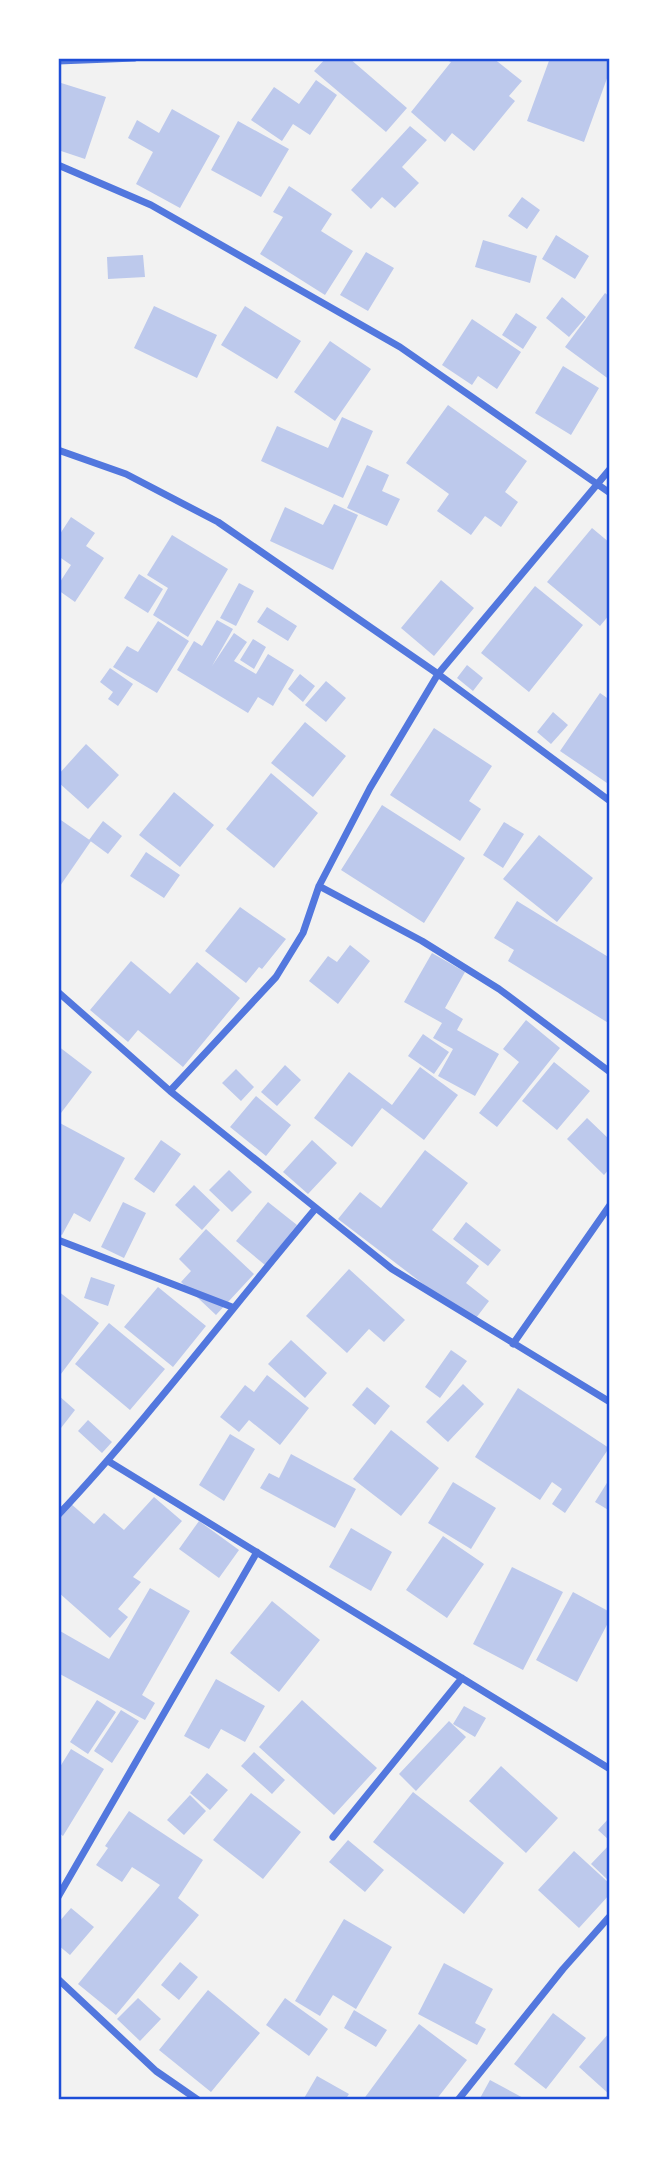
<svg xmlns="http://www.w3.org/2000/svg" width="668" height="2158" font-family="'Noto Serif',serif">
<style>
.building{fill:#bdc9ec}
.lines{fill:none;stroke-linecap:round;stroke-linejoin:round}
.minor{stroke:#5277de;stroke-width:7}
.neatline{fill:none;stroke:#1d4ed8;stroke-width:2.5}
</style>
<rect width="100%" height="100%" fill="#f2f2f2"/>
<path class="building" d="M 326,58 L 349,58 L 407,108 L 386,132 L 314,71 Z
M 441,58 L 493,58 L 522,81 L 509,96 L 515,101 L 474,151 L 452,133 L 445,142 L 411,112 L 451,62 Z
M 550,58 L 610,58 L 610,70 L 584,142 L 527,121 Z
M 316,80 L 337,95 L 310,135 L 293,124 L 282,141 L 251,120 L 274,87 L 299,104 Z
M 58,82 L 106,97 L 85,159 L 58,150 Z
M 172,109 L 220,136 L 180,208 L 136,184 L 153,152 L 128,138 L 137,120 L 159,133 Z
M 238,121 L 289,149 L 261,197 L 211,170 Z
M 410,126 L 427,140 L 402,167 L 419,183 L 395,208 L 382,197 L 371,209 L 351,190 Z
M 289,186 L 332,214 L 321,231 L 353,251 L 325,295 L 260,254 L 283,217 L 273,212 Z
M 522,197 L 540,210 L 527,229 L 508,216 Z
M 556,235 L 589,256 L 575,279 L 542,259 Z
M 483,240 L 537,256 L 530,283 L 475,267 Z
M 366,252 L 394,268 L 368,311 L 340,295 Z
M 143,255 L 145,277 L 108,279 L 107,257 Z
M 605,293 L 610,297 L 610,380 L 565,347 Z
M 562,297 L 586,317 L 569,337 L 546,318 Z
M 154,306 L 217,335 L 197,378 L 134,348 Z
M 245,306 L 301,341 L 277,379 L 221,345 Z
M 516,313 L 537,327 L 523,349 L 502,335 Z
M 472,319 L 521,352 L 497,389 L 478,376 L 472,385 L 442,365 Z
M 330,341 L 371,369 L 335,421 L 294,392 Z
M 563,366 L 599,388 L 571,435 L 535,413 Z
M 448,405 L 527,461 L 505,492 L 518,502 L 501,527 L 485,516 L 471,535 L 437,511 L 449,494 L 406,463 Z
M 342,417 L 373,431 L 343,498 L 261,461 L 277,426 L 328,448 Z
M 367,465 L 389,475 L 382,491 L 400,499 L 387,526 L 347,508 Z
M 334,504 L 358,515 L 333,570 L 270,541 L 285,507 L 323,525 Z
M 71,517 L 95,533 L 86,546 L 104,558 L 75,602 L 58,590 L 58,585 L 71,565 L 58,556 L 58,537 Z
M 592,528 L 610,543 L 610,614 L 600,626 L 547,582 Z
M 172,535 L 228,569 L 188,637 L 153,615 L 168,588 L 147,575 Z
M 139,574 L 163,589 L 148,613 L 124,598 Z
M 441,580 L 474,608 L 434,656 L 401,628 Z
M 239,583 L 254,591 L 236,626 L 220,618 Z
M 535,586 L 583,625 L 529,692 L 481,653 Z
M 267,607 L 297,626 L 288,641 L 257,622 Z
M 217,620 L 233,629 L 212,666 L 234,633 L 247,642 L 234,661 L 256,674 L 268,654 L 294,670 L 273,706 L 258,697 L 248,713 L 177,670 L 194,641 L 202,646 Z
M 158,621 L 189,641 L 157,693 L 113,667 L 127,646 L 138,652 Z
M 253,639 L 266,647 L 254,669 L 240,660 Z
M 467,665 L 483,678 L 473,691 L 457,678 Z
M 110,668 L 133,684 L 118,706 L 108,699 L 113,692 L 100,682 Z
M 300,674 L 315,686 L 303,702 L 288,689 Z
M 326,681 L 346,698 L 326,722 L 305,705 Z
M 600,693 L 610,700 L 610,779 L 607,783 L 560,751 Z
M 553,712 L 568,725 L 551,744 L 537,732 Z
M 305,722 L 346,756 L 313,797 L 271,763 Z
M 434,728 L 492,766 L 469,801 L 481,809 L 460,841 L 390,795 Z
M 86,744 L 119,775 L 88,809 L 58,782 L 58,775 Z
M 271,773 L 318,813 L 274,868 L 226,829 Z
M 174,792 L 214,825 L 180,867 L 139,835 Z
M 382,805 L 465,858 L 424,923 L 341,870 Z
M 58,818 L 91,841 L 58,889 Z
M 103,821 L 122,836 L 108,854 L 89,840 Z
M 504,822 L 524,834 L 503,868 L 483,855 Z
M 539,835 L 593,878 L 557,922 L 503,879 Z
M 146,852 L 180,875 L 164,898 L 130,876 Z
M 517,901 L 610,958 L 610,1024 L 508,961 L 514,950 L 494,938 Z
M 240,907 L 286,939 L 262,969 L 259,967 L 246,983 L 205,951 Z
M 350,945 L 370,961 L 338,1004 L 309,981 L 328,956 L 337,962 Z
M 432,953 L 465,972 L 445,1008 L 463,1019 L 457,1030 L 499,1054 L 475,1096 L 438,1076 L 453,1049 L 433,1038 L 442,1023 L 404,1002 Z
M 131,961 L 170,994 L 197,962 L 240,998 L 183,1067 L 138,1030 L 128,1042 L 90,1010 Z
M 526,1020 L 560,1048 L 497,1127 L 479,1113 L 519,1062 L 503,1049 Z
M 423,1034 L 449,1052 L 434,1074 L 408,1056 Z
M 58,1046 L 92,1072 L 61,1113 L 58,1111 Z
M 554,1062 L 590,1091 L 557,1130 L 522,1101 Z
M 285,1065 L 301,1080 L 277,1106 L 261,1092 Z
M 420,1067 L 458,1095 L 424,1140 L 382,1108 L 352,1147 L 314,1118 L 349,1072 L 392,1105 Z
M 236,1069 L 254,1087 L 241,1101 L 222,1083 Z
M 256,1096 L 291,1125 L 266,1156 L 230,1127 Z
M 587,1118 L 610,1140 L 610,1168 L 604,1175 L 567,1139 Z
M 58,1122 L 125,1158 L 90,1222 L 74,1213 L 62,1235 L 58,1233 Z
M 161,1140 L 181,1154 L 154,1193 L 134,1179 Z
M 312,1140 L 337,1163 L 308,1194 L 283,1172 Z
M 425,1150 L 468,1183 L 432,1230 L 479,1266 L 466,1283 L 489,1301 L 473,1322 L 338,1219 L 360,1192 L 381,1208 Z
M 229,1170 L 252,1192 L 232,1212 L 209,1190 Z
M 194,1185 L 220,1210 L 202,1230 L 175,1205 Z
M 123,1202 L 146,1213 L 124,1258 L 101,1247 Z
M 268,1202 L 297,1225 L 265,1265 L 236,1241 Z
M 466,1222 L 501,1250 L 488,1266 L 453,1239 Z
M 206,1229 L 254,1274 L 216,1315 L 181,1282 L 191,1271 L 179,1259 Z
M 349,1269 L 405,1320 L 384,1342 L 369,1329 L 347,1353 L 306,1316 Z
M 91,1277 L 115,1285 L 108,1306 L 84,1298 Z
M 158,1287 L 206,1326 L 173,1367 L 124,1327 Z
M 58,1291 L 99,1323 L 58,1378 Z
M 109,1323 L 165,1369 L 130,1410 L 75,1364 Z
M 291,1340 L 327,1373 L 305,1398 L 268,1364 Z
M 451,1350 L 467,1361 L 440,1398 L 425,1387 Z
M 267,1375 L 309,1408 L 280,1445 L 249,1420 L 239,1432 L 220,1417 L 245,1385 L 254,1392 Z
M 463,1384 L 484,1404 L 448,1442 L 426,1422 Z
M 367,1387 L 390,1406 L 375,1425 L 352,1405 Z
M 518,1388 L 609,1448 L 565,1513 L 552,1504 L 562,1489 L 552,1482 L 540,1500 L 475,1457 Z
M 58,1395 L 75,1410 L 61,1428 L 58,1426 Z
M 88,1420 L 112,1442 L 102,1453 L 78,1431 Z
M 391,1430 L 439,1468 L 401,1516 L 353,1479 Z
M 230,1434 L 255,1449 L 224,1501 L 199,1485 Z
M 291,1454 L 356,1489 L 335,1528 L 260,1488 L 269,1473 L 279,1478 Z
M 610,1478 L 610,1511 L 595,1502 Z
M 453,1482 L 496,1508 L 471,1549 L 428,1523 Z
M 154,1497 L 182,1521 L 133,1577 L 141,1582 L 118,1609 L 128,1617 L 110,1638 L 58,1592 L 58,1517 L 70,1503 L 94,1524 L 104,1513 L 124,1530 Z
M 199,1521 L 239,1550 L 219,1578 L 179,1549 Z
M 351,1528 L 392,1552 L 371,1591 L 329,1567 Z
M 443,1536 L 484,1564 L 447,1618 L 406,1590 Z
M 512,1567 L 563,1592 L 523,1670 L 473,1644 Z
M 150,1588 L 190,1611 L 142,1695 L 155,1703 L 145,1720 L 58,1673 L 58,1634 L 60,1631 L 109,1659 Z
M 573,1592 L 610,1612 L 610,1619 L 577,1682 L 536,1660 Z
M 272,1601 L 320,1640 L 279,1692 L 230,1653 Z
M 216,1679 L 265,1706 L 245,1742 L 221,1729 L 209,1749 L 184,1736 Z
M 97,1700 L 116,1712 L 88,1754 L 70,1742 Z
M 302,1700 L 377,1768 L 334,1815 L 259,1747 Z
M 464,1706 L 486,1718 L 475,1737 L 453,1724 Z
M 121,1710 L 139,1721 L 112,1763 L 94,1751 Z
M 449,1721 L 466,1737 L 416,1791 L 399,1774 Z
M 71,1749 L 104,1769 L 63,1836 L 58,1832 L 58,1770 Z
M 254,1752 L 285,1780 L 272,1794 L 241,1766 Z
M 501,1766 L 558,1818 L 526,1853 L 469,1801 Z
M 207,1773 L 228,1790 L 210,1810 L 190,1793 Z
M 413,1792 L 504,1863 L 464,1914 L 373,1842 Z
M 251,1793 L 301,1832 L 263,1879 L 213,1840 Z
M 190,1795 L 206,1811 L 184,1835 L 167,1820 Z
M 129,1811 L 203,1860 L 178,1898 L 199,1915 L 116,2015 L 78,1984 L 160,1885 L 132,1867 L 122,1882 L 96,1865 L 108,1848 L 105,1846 Z
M 610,1817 L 610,1841 L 598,1830 Z
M 348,1840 L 384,1870 L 365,1892 L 329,1862 Z
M 610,1844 L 610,1882 L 591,1864 Z
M 574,1851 L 610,1884 L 610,1894 L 579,1928 L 538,1890 Z
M 71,1908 L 94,1927 L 70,1955 L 58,1945 L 58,1923 Z
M 344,1919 L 392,1947 L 356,2009 L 333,1995 L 320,2016 L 295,2001 Z
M 180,1962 L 198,1977 L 179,2000 L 161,1985 Z
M 444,1963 L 493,1989 L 475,2023 L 486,2029 L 477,2045 L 418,2014 Z
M 208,1990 L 260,2033 L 211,2092 L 159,2050 Z
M 138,1998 L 161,2019 L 140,2041 L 117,2019 Z
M 285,1998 L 328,2029 L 309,2056 L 266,2025 Z
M 354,2010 L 387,2030 L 376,2047 L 344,2028 Z
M 553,2013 L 586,2038 L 546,2089 L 514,2064 Z
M 419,2024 L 467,2060 L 436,2100 L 363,2100 Z
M 610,2032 L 610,2095 L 579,2067 Z
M 317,2076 L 349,2094 L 345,2100 L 303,2100 Z
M 490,2080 L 527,2100 L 479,2100 Z"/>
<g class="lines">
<path class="minor" d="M 58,61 L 135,58
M 58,165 L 151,205 L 400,347 L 610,493
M 58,450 L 126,474 L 218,522 L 438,674 L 610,801
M 319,886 L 422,941 L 499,989 L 610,1072
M 58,992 L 170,1091 L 392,1269 L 610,1402
M 170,1091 L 276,977 L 303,933 L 319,886 L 370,788 L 438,674 L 610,469
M 58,1240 L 232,1307
M 513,1344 L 610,1205
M 108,1461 L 610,1769
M 58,1515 C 149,1418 230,1310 316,1208
M 333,1837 L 462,1678
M 58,1897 L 257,1552
M 58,1979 L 156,2071 L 198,2100
M 458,2100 L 563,1969 L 610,1916"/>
</g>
<rect width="668" height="2158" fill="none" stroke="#ffffff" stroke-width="119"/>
<rect x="60" y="60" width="548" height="2038" class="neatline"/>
</svg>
